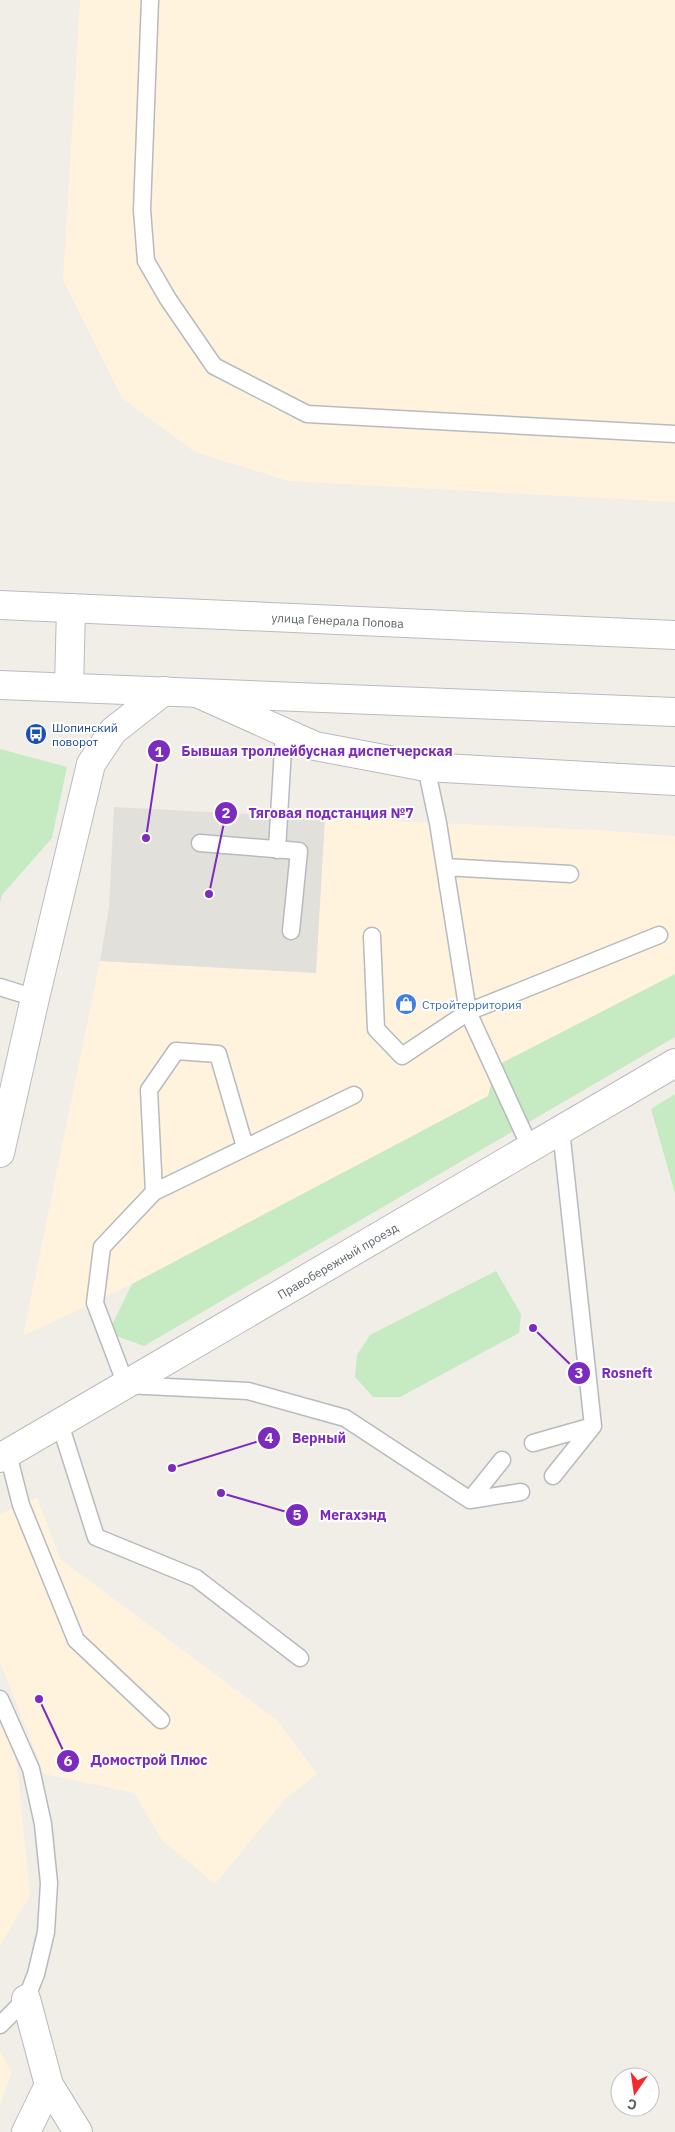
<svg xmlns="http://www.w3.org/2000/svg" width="675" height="2132" font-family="'IBM Plex Sans',sans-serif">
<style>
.commercial{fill:#fff3de}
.industrial{fill:#e2e0db}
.green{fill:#c6eac2}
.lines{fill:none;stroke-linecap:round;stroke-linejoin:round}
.lane-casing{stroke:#b7babe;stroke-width:19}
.street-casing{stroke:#b7babe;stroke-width:30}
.secondary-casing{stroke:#b8bcc1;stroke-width:30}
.lane{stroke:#fff;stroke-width:16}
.street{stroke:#fff;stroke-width:28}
.secondary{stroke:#fff;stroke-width:28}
.labels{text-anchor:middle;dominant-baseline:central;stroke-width:4;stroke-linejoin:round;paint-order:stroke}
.street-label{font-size:12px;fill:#5e6468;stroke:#fff}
.transit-label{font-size:12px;fill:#164399;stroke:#fff;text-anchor:start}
.shop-label{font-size:12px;fill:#366cbe;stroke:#fff;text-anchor:start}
.leader{fill:none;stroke:#7b2cbf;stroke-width:2}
.callout-dot{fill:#7b2cbf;stroke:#fff;stroke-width:2}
.mark-label{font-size:15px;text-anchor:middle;font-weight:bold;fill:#fff}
.callout-label{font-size:14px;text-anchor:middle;font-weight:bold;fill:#7b2cbf;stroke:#fff;stroke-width:4;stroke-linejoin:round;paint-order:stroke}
</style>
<rect width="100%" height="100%" fill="#f1eee7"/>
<path class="commercial" d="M 80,0 L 675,0 L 675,502 L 289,481 L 195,452 L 122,398 L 63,280 Z
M 325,818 L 597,830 L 675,836 L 675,995 L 421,1134 L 132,1284 L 23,1336 L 100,961 L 315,973 Z
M 37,1498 L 60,1559 L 277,1720 L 317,1774 L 286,1798 L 215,1884 L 162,1840 L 134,1793 L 44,1774 L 0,1662 L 0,1514 Z
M 0,1718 L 12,1744 L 17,1765 L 30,1896 L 0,1945 Z
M 0,2052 L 12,2072 L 0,2105 Z"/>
<path class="industrial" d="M 114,807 L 325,818 L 316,973 L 100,961 L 109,907 Z"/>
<path class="green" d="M 0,749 L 67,767 L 52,838 L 2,895 L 0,903 Z
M 675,974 L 675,1037 L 144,1346 L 108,1333 L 132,1284 L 488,1096 L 496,1066 Z
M 675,1094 L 675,1193 L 651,1109 Z
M 496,1271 L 521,1314 L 519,1333 L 400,1397 L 373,1397 L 355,1377 L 357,1355 L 370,1335 Z"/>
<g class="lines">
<g class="lane-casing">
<path id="lane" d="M 150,0 L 142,210 L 146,261 L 168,299 L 214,366 L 307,414 L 675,434
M 426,767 L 438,823 L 468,1012 L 659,935
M 200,843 L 299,851 L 291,931
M 277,850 L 284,732
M 445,867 L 570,874
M 372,936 L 376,1029 L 402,1056 L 468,1012 L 530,1147
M 0,987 L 35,998
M 354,1095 L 154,1192 L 102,1247 L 95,1303 L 126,1385 L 248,1391 L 345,1418 L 470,1500 L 502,1460
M 154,1192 L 149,1090 L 176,1051 L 218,1054 L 245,1147
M 60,1424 L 96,1537 L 196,1578 L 300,1658
M 533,1443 L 593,1426 L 561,1130
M 8,1454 L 21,1505 L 76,1640 L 161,1720
M 553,1476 L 593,1426
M 470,1500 L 521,1492
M 0,1699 L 31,1769 L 43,1824 L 49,1883 L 46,1932 L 36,1974 L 26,1999 L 0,2025"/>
</g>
<g class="street-casing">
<g id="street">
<path d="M 197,693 L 315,746 L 426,767 L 675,781"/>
<path id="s1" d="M 0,1458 L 675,1063"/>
<path d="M 26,1999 L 49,2085 L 78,2132"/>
<path d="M 26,2132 L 49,2085"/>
</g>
</g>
<g class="secondary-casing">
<g id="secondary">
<path id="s2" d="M 0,605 L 675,635"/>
<path d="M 0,685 L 675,712"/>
<path d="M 69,687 L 71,608"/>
<path d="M 0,1153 L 35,998 L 91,764 L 113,731 L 164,691"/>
</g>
</g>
<use href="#lane" class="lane"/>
<use href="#street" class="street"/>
<use href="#secondary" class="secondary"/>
</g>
<defs>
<g id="bus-disc" transform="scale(1.125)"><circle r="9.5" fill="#1a4fb4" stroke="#fff"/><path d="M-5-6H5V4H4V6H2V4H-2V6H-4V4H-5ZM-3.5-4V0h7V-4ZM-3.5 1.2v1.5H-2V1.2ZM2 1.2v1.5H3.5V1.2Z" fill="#fff"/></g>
<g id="shop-disc" transform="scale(1.125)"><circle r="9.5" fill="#3f7fe0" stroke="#fff"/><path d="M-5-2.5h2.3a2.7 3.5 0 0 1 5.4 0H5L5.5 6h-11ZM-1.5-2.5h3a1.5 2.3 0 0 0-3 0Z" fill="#fff"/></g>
</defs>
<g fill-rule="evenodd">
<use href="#bus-disc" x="36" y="734"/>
<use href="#shop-disc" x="406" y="1004"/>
</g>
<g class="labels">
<g class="street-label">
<text stroke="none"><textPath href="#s2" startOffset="338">улица Генерала Попова</textPath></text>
<text stroke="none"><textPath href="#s1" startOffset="391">Правобережный проезд</textPath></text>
</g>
<g class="transit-label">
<text x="52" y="727">Шопинский<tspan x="52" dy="14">поворот</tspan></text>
</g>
<g class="shop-label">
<text x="422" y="1004">Стройтерритория</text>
</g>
</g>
<path class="leader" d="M146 838L159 751M209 894L226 813M533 1328L579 1373M172 1468L269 1438M221 1493L297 1515M39 1699L68 1761"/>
<g class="callout-dot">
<circle cx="146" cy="838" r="5"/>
<circle cx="209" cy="894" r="5"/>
<circle cx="533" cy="1328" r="5"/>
<circle cx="172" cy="1468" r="5"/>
<circle cx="221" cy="1493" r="5"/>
<circle cx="39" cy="1699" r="5"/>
<circle cx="159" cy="751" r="12"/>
<circle cx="226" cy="813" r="12"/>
<circle cx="579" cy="1373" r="12"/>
<circle cx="269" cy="1438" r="12"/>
<circle cx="297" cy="1515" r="12"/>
<circle cx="68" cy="1761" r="12"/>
</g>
<g class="mark-label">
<text x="159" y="757">1</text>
<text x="226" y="818">2</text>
<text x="579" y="1378">3</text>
<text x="269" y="1443">4</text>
<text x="297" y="1520">5</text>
<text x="68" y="1766">6</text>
</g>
<g class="callout-label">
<text x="317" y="756">Бывшая троллейбусная диспетчерская</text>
<text x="331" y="818">Тяговая подстанция №7</text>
<text x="627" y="1378">Rosneft</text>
<text x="319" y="1443">Верный</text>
<text x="353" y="1520">Мегахэнд</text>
<text x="149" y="1765">Домострой Плюс</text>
</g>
<g transform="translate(635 2092) rotate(193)"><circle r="24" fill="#ffffff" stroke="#bfc1c3"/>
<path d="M0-4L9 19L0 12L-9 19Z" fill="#f7272f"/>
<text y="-8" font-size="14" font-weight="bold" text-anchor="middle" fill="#5e6468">С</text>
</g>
</svg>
